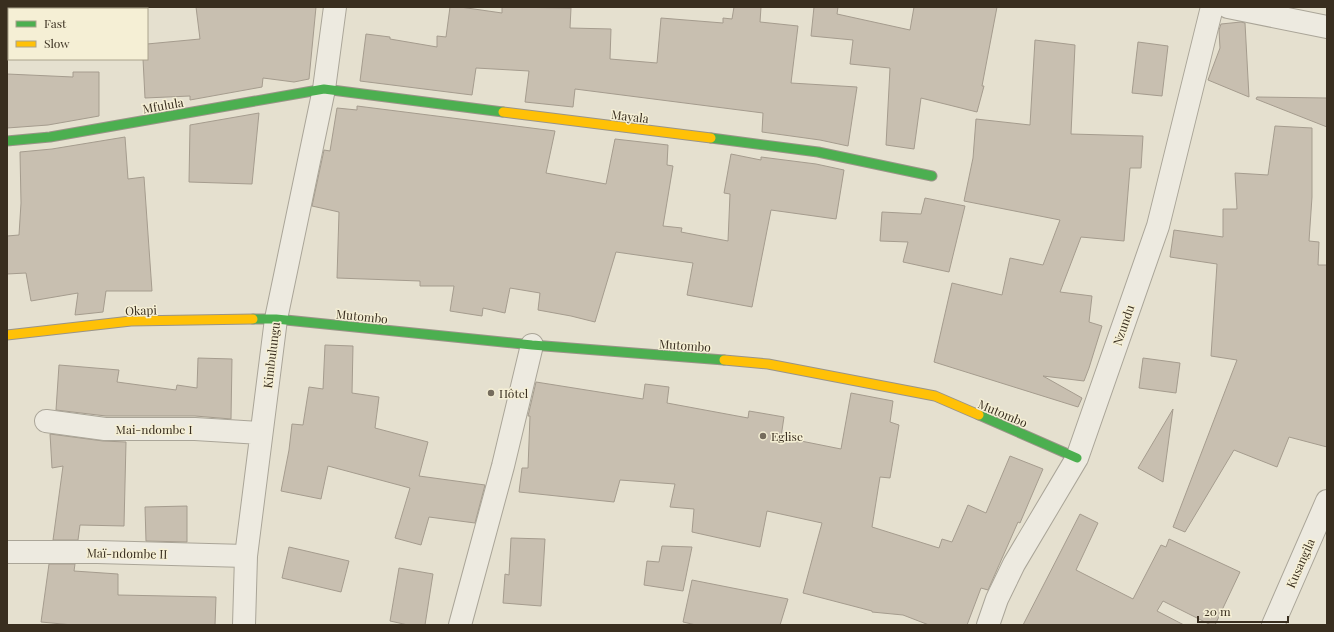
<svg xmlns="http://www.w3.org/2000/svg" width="1334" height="632" font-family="'Playfair Display',serif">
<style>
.building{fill:#c8bfb0;stroke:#a59c8e}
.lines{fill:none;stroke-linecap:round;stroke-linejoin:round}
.street-casing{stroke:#aaa598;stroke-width:24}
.fast-casing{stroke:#9a9488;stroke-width:11}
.slow-casing{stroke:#9a9488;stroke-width:11}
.street{stroke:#edeae0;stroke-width:22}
.fast{stroke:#4caf50;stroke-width:9}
.slow{stroke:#ffc107;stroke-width:9}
.poi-dot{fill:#756c5d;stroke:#f5efd5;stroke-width:1.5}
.labels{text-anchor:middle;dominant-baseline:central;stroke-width:3;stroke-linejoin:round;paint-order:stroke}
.street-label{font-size:12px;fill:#392e1f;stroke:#f5efd5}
.poi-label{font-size:12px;fill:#392e1f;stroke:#f5efd5;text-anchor:start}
</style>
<rect width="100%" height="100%" fill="#e5e0cf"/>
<path class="building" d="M 196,7 L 316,7 L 309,79 L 294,82 L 263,78 L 262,87 L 190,100 L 190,96 L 145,98 L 143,59 L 147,59 L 147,44 L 200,39 Z
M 450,7 L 460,7 L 502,13 L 502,7 L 571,8 L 570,28 L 611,29 L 610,59 L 657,63 L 661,18 L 723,23 L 723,18 L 732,19 L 734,7 L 761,7 L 760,22 L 798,26 L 791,83 L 857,87 L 848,146 L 820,140 L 762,132 L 763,113 L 575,89 L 573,107 L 525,102 L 529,71 L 476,68 L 472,95 L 360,81 L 366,34 L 390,37 L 390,39 L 437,47 L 437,36 L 446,37 Z
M 814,7 L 838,7 L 837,14 L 910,30 L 914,7 L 997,7 L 982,86 L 984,86 L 977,112 L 921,98 L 914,149 L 886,145 L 890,68 L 850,64 L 853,40 L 811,36 Z
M 1241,22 L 1245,23 L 1249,97 L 1208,80 L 1220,48 L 1219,30 L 1221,24 Z
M 1035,40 L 1075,45 L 1071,134 L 1143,136 L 1141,168 L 1130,168 L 1124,241 L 1081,237 L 1060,292 L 1092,296 L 1089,322 L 1102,326 L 1089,368 L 1084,381 L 1043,376 L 1082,398 L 1078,407 L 934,362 L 952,283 L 1002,295 L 1010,258 L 1043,265 L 1060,220 L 964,201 L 973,158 L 976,119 L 1030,125 Z
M 1138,42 L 1168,46 L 1162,96 L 1132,93 Z
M 73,72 L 99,72 L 99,116 L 48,125 L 7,128 L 7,74 L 73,77 Z
M 1257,97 L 1327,98 L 1327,127 L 1256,99 Z
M 357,106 L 555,131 L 546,173 L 606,184 L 615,139 L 668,145 L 667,165 L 673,166 L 663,226 L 682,228 L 681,232 L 728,241 L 730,194 L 724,193 L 731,154 L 761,160 L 761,157 L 816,164 L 844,170 L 836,219 L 771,210 L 752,307 L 687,295 L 693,263 L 616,252 L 595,322 L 571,316 L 538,310 L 540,293 L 510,288 L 505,313 L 483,308 L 482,316 L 450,311 L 454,286 L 420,286 L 420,281 L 337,278 L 339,212 L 312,206 L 324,150 L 330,151 L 337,108 L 357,110 Z
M 259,113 L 252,184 L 189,182 L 190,125 Z
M 1275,126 L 1312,128 L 1312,197 L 1309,241 L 1319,242 L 1318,265 L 1327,265 L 1327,447 L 1289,437 L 1277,467 L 1234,450 L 1185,532 L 1173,527 L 1237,360 L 1211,356 L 1217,264 L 1170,257 L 1174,230 L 1223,237 L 1223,209 L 1237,209 L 1235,173 L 1268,175 Z
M 125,137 L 128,179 L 144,177 L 152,291 L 106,291 L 103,312 L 75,315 L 78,293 L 31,301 L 26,273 L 7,274 L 7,236 L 19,235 L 21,203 L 20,152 L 52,149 Z
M 925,198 L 965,206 L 949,272 L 903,262 L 908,242 L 880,241 L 882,212 L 921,214 Z
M 325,345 L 353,346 L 352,393 L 379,397 L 375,428 L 428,442 L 419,476 L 485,485 L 475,523 L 429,517 L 421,545 L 395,538 L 410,488 L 328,466 L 321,499 L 281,491 L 289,450 L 292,424 L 303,425 L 309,387 L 323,389 Z
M 198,358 L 232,359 L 231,419 L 195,416 L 106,416 L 56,410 L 59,365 L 119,370 L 117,382 L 176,390 L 177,385 L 197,388 Z
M 1143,358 L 1180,363 L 1176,393 L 1139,388 Z
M 536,382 L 643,399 L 645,384 L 669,387 L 667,403 L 748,418 L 749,411 L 784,417 L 781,437 L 841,449 L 851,393 L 893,401 L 890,422 L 899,425 L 890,478 L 880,477 L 872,527 L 939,548 L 942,539 L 952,542 L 968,505 L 986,513 L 1010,456 L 1043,469 L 1020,523 L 1018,522 L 988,590 L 981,588 L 967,625 L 929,625 L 903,615 L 872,612 L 872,611 L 803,593 L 822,523 L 767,511 L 760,547 L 692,532 L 694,509 L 670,507 L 675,484 L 620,480 L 614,502 L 519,492 L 522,468 L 528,468 L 530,416 L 528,416 Z
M 1173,409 L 1163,482 L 1138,468 Z
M 50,434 L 103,441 L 126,442 L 124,526 L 80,525 L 78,540 L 53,540 L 63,466 L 52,468 Z
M 187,506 L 187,542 L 146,541 L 145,507 Z
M 1080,514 L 1098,523 L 1076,570 L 1133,599 L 1161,545 L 1166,547 L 1169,539 L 1240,572 L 1215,625 L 1211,625 L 1163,601 L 1157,611 L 1184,625 L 1023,625 Z
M 511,538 L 545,539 L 541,606 L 503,603 L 505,574 L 509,575 Z
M 662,546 L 692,547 L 683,591 L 644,585 L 647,561 L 659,562 Z
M 289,547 L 349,561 L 341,592 L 282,578 Z
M 49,564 L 75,564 L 74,571 L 118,574 L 118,595 L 216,597 L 215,625 L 73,625 L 41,622 Z
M 399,568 L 433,574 L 425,625 L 408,625 L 390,621 Z
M 692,580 L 788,599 L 780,625 L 696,625 L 683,622 Z"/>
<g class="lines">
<g class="street-casing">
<path id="street" d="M 1228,7 L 1327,27
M 46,421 L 105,429 L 195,429 L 261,433
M 7,552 L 97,552 L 246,556
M 244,625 L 246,556 L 276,319 L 324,89 L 335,7
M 460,625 L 503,466 L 532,345
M 988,625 L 997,599 L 1014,564 L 1077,458 L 1158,226 L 1212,7
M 1273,625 L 1327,501"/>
</g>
<g class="fast-casing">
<path id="fast" d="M 711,138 L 818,152 L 932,176
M 7,141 L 50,137 L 324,89 L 503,112
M 253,319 L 276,319 L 532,345 L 724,360
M 979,415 L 1077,458"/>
</g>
<g class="slow-casing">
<path id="slow" d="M 503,112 L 711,138
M 7,335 L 131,321 L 253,319
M 724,360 L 768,364 L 935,396 L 979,415"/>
</g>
<use href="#street" class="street"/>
<use href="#fast" class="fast"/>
<use href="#slow" class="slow"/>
</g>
<g class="poi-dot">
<circle cx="491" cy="393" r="4"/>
<circle cx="763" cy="436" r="4"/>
</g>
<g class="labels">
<g class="street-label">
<text transform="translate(163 105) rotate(-10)">Mfulula</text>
<text transform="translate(630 116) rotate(7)">Mayala</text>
<text transform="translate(141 310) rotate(-2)">Okapi</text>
<text transform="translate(362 316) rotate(6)">Mutombo</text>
<text transform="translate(1123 325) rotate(-71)">Nzundu</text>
<text transform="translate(685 345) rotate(4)">Mutombo</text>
<text transform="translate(271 355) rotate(-83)">Kimbulungu</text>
<text transform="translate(1003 413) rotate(23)">Mutombo</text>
<text x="154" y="429">Mai-ndombe I</text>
<text transform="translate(127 553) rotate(1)">Maï-ndombe II</text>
<text transform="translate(1300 563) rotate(-66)">Kusangila</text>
</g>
<g class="poi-label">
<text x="499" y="393">Hôtel</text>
<text x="771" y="436">Eglise</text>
</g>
</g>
<rect width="1334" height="632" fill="none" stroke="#392e1f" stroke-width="16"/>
<rect x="8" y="8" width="140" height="52" fill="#f5efd5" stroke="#aaa28c"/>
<rect x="16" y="21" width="20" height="6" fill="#4caf50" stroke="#aaa28c"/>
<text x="44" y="28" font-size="12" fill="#392e1f">Fast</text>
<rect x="16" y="41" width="20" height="6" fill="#ffc107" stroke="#aaa28c"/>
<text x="44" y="48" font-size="12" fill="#392e1f">Slow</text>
<path d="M1198 616v6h90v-6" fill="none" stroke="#392e1f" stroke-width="2"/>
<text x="1204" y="616" font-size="12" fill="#392e1f" stroke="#f5efd5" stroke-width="3" paint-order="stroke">20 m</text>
</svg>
